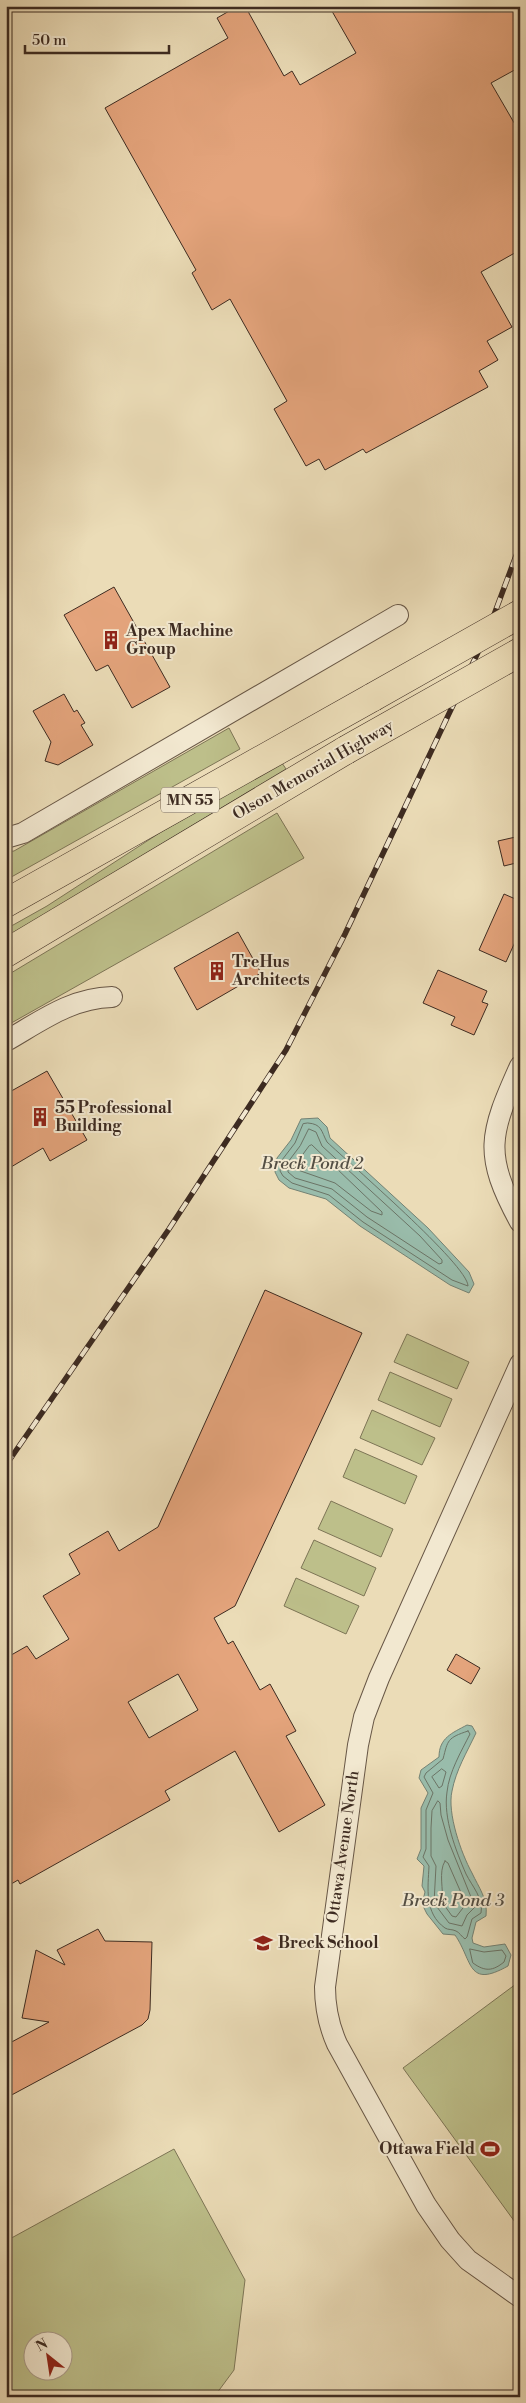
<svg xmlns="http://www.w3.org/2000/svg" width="526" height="2403" font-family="'Libre Bodoni',serif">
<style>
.green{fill:#bdbf8a;stroke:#7d7556;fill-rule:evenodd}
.water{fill:#99bcab;stroke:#748274}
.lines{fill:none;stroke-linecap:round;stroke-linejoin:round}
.shore{stroke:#6b7466;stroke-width:1}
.building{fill:#e4a47c;stroke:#3d2b21;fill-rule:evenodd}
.minor-casing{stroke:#685746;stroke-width:22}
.primary-casing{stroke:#3d2b21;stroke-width:29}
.minor{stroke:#f2e8d0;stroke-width:20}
.primary{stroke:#ebdcb7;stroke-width:28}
.rail-casing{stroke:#3d2b21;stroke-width:5.5}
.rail{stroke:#f2e8d0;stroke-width:4;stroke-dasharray:11;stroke-linecap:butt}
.primary-bridge-casing{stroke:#3d2b21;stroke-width:29;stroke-linecap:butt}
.primary-bridge{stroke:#ebdcb7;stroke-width:28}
.labels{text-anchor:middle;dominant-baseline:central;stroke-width:4;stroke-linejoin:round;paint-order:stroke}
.shield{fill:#f2e8d0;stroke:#736456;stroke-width:1}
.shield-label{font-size:15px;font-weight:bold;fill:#3d2b21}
.poi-label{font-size:16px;font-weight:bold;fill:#3d2b21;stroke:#f2e8d0;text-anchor:start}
.street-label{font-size:16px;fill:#3d2b21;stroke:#f2e8d0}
.water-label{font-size:18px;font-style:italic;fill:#544f44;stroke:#f2e8d0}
</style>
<rect width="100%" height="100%" fill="#ebdcb7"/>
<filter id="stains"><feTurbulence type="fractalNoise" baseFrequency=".004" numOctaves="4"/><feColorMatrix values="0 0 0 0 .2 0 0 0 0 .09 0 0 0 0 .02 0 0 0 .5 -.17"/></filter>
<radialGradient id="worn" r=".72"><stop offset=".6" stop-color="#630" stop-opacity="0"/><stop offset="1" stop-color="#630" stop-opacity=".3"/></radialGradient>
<path class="green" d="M 229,728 L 240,749 L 6,880 L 6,852 L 14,851 Z
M 282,763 L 286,769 L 6,938 L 6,929 L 47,906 L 161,832 Z
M 277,813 L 304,858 L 6,1026 L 6,976 Z
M 407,1334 L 469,1362 L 457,1389 L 394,1362 Z
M 390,1372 L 452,1399 L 440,1427 L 378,1400 Z
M 372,1410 L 435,1438 L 422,1465 L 360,1438 Z
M 355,1449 L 417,1476 L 405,1504 L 343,1477 Z
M 331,1501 L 393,1529 L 381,1557 L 318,1529 Z
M 314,1540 L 376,1568 L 364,1596 L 301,1568 Z
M 296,1578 L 359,1606 L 346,1634 L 284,1606 Z
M 516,1984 L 520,1989 L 520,2229 L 403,2068 Z
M 174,2149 L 245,2280 L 234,2370 L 214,2397 L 6,2397 L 6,2241 ZM 62,2340 L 62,2370 L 32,2370 L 32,2340 Z"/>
<path class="water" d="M 318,1118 L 327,1127 L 330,1138 L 428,1228 L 469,1272 L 474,1284 L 469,1293 L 450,1285 L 360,1226 L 326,1199 L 289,1188 L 279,1180 L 275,1172 L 277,1158 L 291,1140 L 301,1119 Z
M 467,1725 L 472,1726 L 476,1733 C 467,1752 456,1770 452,1791 C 447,1813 461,1853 472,1873 C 479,1888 488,1899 486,1916 L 476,1922 L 472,1938 L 473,1943 L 484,1947 L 505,1944 L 511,1955 L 508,1966 C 467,1989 473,1961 455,1935 L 443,1934 L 427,1914 L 422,1904 L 425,1892 L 422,1886 L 424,1866 L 417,1859 L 421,1849 L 421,1808 L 428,1793 L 419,1778 L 421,1770 L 439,1757 C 439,1738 452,1733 467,1725 Z"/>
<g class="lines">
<path class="shore" d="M 308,1123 C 322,1124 321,1131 327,1142 C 348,1162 468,1265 468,1286 L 452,1280 L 363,1222 L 329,1195 L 292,1183 L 283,1176 L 280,1171 L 282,1160 L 295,1143 L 303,1124 Z
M 309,1129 L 316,1132 L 322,1146 L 420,1236 L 442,1260 L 442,1263 L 439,1264 L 367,1217 L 332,1189 L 295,1178 L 288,1172 L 288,1162 L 300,1146 Z
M 312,1145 L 382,1212 L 382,1215 L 371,1211 L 335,1183 L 295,1169 L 295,1165 L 309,1146 Z
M 468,1731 L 470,1734 C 461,1752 449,1772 447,1792 C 443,1818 456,1851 466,1874 C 472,1886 484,1899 481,1913 L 472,1919 L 467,1937 L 465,1939 C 462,1937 459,1932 456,1931 C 452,1929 448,1930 445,1928 C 424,1913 428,1888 429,1866 L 423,1857 L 426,1849 L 426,1810 L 433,1793 L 424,1777 L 426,1773 L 443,1759 C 448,1740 447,1738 468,1731 Z
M 442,1769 L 446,1772 L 442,1786 L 439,1788 L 432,1777 Z
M 438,1801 L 440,1803 L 441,1815 L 448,1840 L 475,1907 L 467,1915 L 462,1926 L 449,1923 L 434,1903 L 436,1866 L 431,1856 L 431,1828 L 432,1811 Z
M 445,1861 L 448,1863 L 466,1904 L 456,1917 L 452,1916 L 442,1902 C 444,1890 438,1872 445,1861 Z
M 470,1949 L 484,1952 L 502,1950 L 506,1956 L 504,1962 C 493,1971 485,1972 473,1963 Z"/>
</g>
<path class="building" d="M 238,6 L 245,6 L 284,76 L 292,71 L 300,85 L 356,53 L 329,6 L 520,6 L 520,67 L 491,83 L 520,133 L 520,250 L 481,272 L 512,327 L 487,341 L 498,360 L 479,371 L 488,387 L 366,453 L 363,449 L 325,470 L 319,459 L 306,466 L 274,409 L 287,401 L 230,299 L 212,310 L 192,273 L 196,270 L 105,108 L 228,38 L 217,18 Z
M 114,587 L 170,687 L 132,708 L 108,665 L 96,671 L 64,615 Z
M 64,694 L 74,712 L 77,710 L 85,723 L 81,725 L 93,745 L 58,765 L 45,761 L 51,742 L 33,711 Z
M 520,836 L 520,862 L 504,866 L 498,841 Z
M 504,894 L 520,901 L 520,931 L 506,962 L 479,950 Z
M 238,932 L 261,973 L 197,1010 L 174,968 Z
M 438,970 L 487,991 L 482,1002 L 488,1004 L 474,1035 L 451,1025 L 455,1017 L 423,1003 Z
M 47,1071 L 87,1140 L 50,1161 L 43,1148 L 6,1170 L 6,1094 Z
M 265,1290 L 362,1333 L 235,1606 L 214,1618 L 228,1644 L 233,1641 L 260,1690 L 270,1684 L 296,1731 L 286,1736 L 325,1805 L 279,1832 L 235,1751 L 165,1791 L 170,1800 L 20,1884 L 18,1880 L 6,1887 L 6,1658 L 27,1646 L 36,1659 L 69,1639 L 43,1596 L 80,1574 L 69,1554 L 108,1531 L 119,1551 L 158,1527 ZM 178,1674 L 198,1710 L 149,1738 L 128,1702 Z
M 456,1654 L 480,1668 L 471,1684 L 447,1670 Z
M 98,1929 L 105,1941 L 152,1942 L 150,2010 L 148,2019 L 142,2025 L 6,2098 L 6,2045 L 49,2022 L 22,2018 L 36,1950 L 65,1965 L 57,1950 Z"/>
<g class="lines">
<g class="minor-casing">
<path id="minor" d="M 6,838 L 23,833 L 398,615
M 6,1041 C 41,1021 71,998 112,997
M 520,1066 C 489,1135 483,1154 520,1222
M 520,1364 L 379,1678 L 364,1717 L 358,1745 L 325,1987 C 325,2007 329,2026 337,2044 L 426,2205 L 450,2240 L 468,2260 L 520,2297"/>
</g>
<g class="primary-casing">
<path id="primary" d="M 6,903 L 373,697
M 6,953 L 346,750"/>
</g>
<use href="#minor" class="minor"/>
<use href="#primary" class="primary"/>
<g class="rail-casing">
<path id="rail" d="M 6,1465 L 169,1229 L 286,1050 L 345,934 L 488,631 L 520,545"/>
</g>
<use href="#rail" class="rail"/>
<g class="primary-bridge-casing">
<path id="primary-bridge" d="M 373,697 L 520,614
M 346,750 L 520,652"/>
</g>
<use href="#primary-bridge" class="primary-bridge"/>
</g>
<defs>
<g id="building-bare" transform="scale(1.5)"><path d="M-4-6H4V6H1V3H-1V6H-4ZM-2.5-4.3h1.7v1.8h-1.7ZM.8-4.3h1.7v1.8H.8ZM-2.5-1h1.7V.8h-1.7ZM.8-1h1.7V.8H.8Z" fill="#8f2418" stroke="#f2e8d0" stroke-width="2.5" paint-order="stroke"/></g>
<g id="school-bare" transform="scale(1.5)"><path d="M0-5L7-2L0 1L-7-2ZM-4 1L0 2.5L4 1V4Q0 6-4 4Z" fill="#8f2418" stroke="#f2e8d0" stroke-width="2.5" paint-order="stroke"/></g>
<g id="stadium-bare" transform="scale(1.5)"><path d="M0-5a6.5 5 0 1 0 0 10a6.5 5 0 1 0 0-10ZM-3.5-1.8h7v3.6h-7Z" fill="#8f2418" stroke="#f2e8d0" stroke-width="2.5" paint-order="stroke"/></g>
</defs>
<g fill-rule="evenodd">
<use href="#building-bare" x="111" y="640"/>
<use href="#building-bare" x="217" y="971"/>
<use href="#building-bare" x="40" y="1117"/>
<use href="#school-bare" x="263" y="1943"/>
<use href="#stadium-bare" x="490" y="2149"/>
</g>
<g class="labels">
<rect class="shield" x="161" y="787.5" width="58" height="25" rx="4"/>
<g class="shield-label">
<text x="190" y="800">MN 55</text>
</g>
<g class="poi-label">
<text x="126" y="631">Apex Machine<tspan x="126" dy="18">Group</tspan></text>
<text x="232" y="962">TreHus<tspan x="232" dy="18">Architects</tspan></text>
<text x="55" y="1108">55 Professional<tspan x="55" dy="18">Building</tspan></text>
<text x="278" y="1943">Breck School</text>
<text x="475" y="2149" text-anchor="end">Ottawa Field</text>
</g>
<g class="street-label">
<text transform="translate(313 770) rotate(-30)">Olson Memorial Highway</text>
<text transform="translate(343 1847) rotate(-82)">Ottawa Avenue North</text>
</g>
<g class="water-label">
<text x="312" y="1163">Breck Pond 2</text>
<text x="453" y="1900">Breck Pond 3</text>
</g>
</g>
<rect width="526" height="2403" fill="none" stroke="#ebdcb7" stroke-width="25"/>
<rect x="8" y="8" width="511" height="2388" fill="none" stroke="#3d2b21" stroke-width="2.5"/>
<rect x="12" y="12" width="501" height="2378" fill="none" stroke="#3d2b21"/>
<g transform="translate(48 2356) rotate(330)"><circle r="24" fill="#f2e8d0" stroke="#aa9c8a"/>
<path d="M0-4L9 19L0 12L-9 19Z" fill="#8f2418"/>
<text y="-8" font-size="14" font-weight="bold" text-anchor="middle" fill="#3d2b21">N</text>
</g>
<path d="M25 45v8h144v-8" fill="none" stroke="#3d2b21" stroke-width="2.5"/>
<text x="32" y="45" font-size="15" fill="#3d2b21" stroke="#f2e8d0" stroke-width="4" paint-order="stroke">50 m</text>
<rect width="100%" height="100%" filter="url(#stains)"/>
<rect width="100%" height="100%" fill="url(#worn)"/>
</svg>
